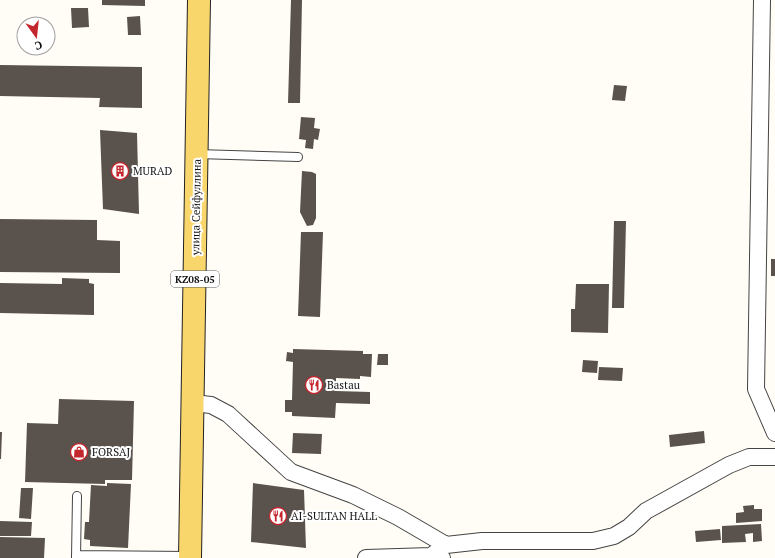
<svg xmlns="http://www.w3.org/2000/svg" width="775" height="558" font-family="'PT Serif',serif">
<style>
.building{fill:#5a524d}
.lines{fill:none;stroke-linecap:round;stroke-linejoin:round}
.service-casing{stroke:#444;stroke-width:10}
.minor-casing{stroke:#444;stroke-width:18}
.primary-casing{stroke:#222;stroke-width:24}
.service{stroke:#fff;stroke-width:8}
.minor{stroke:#fff;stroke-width:16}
.primary{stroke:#f9d66b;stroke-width:22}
.labels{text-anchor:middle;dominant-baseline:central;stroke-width:4;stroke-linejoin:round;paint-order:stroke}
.shield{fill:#fff;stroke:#585858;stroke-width:1}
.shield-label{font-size:10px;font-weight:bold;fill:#111}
.poi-label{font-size:11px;fill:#111;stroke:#fff;text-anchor:start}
.street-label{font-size:11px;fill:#111;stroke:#fff}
</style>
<rect width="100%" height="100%" fill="#fffdf5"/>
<path class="building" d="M 102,0 L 145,0 L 145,6 L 102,5 Z
M 291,0 L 302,0 L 300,103 L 288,103 Z
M 71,8 L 88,8 L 89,27 L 72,28 Z
M 140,16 L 141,35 L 128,35 L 127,17 Z
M 0,65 L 142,67 L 142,108 L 99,107 L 100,98 L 0,96 Z
M 614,85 L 627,86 L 625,101 L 612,100 Z
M 301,117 L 315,118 L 314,128 L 320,129 L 318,140 L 314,139 L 313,149 L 305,148 L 306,140 L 299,139 Z
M 100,130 L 137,133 L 139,214 L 103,209 Z
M 302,171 L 312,172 L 316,174 L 316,218 L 313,225 L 307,226 L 300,212 Z
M 0,219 L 97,220 L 97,240 L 120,241 L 120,273 L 0,272 Z
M 614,221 L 626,221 L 624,308 L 612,308 Z
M 301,232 L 323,232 L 320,317 L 298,316 Z
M 771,259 L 775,259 L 775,276 L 771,276 Z
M 62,278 L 89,279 L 89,283 L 94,284 L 94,315 L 0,313 L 0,283 L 62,284 Z
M 576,284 L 609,284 L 608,333 L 571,332 L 571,309 L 575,309 Z
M 293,349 L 363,351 L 363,354 L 372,354 L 371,377 L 360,376 L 360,379 L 336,378 L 336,391 L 370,392 L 370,404 L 336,403 L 335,418 L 292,416 L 292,412 L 285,412 L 285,400 L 292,400 L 293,362 L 286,361 L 287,352 L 293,353 Z
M 378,354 L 388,354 L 388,365 L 377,365 Z
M 583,360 L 598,361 L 597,373 L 582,372 Z
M 599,367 L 623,368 L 622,381 L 598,380 Z
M 59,399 L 134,401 L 132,480 L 105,480 L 105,484 L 25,482 L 27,423 L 58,424 Z
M 704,431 L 705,443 L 670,447 L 669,435 Z
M 0,432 L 2,432 L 1,459 L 0,459 Z
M 293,433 L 322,434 L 321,454 L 292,453 Z
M 107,483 L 131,484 L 128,548 L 90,546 L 90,540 L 84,539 L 85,522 L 89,522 L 91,485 L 107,486 Z
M 253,483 L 304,490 L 306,548 L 251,542 Z
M 21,488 L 33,488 L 31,519 L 19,518 Z
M 754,505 L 754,509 L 762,509 L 762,521 L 736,523 L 736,513 L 744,512 L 743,506 Z
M 0,521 L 32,522 L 31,536 L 0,536 Z
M 761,524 L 762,541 L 753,542 L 753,533 L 745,534 L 746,542 L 722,543 L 722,526 Z
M 720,529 L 721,540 L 696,542 L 695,531 Z
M 0,537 L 45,538 L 44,558 L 0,558 Z"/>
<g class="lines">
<g class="service-casing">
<path id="service" d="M 197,154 L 298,157
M 76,555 L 189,556
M 76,558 L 77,496"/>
</g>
<g class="minor-casing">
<path id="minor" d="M 762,0 L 756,389 L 775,433
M 193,403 L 211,405 L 228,414 L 291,472 L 353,495 L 398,517 L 446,545
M 431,556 L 446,545 L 482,541 L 593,541 L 614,536 L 629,527 L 646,511 L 729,465 L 749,457 L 775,457
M 366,558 L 431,556 L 442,558"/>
</g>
<g class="primary-casing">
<path id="primary" d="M 190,558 L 199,0"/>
</g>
<use href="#service" class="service"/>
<use href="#minor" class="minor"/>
<use href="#primary" class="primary"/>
</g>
<defs>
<g id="building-ring" transform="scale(0.9)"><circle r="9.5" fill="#fff" stroke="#c4262e" stroke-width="1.5"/><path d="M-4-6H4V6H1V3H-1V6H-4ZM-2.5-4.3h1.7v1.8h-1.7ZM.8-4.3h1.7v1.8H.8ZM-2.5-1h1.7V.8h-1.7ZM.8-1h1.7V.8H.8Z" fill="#c4262e"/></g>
<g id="restaurant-ring" transform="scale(0.9)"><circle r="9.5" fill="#fff" stroke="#c4262e" stroke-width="1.5"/><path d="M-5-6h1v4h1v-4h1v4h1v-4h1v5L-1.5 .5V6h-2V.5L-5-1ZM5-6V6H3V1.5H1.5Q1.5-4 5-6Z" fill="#c4262e"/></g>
<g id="shop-ring" transform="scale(0.9)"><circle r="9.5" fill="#fff" stroke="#c4262e" stroke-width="1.5"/><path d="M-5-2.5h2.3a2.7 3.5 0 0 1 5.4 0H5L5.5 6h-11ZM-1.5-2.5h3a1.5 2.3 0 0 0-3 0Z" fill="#c4262e"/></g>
</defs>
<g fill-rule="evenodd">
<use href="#building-ring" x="120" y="171"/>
<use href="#restaurant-ring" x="314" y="385"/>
<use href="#shop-ring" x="79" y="452"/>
<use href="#restaurant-ring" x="278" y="516"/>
</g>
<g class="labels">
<rect class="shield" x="171" y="271" width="48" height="16" rx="3"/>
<g class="shield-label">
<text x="195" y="279">KZ08-05</text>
</g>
<g class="poi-label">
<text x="133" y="171">MURAD</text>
<text x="327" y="385">Bastau</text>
<text x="92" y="452">FORSAJ</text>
<text x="291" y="516">AI-SULTAN HALL</text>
</g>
<g class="street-label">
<text transform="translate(196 207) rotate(-89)">улица Сейфуллина</text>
</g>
</g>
<g transform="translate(36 36) rotate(165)"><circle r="19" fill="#ffffff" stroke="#a0a0a0"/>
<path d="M0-3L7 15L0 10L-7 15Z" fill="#c4262e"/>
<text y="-6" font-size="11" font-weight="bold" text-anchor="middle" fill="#111111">С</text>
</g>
</svg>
